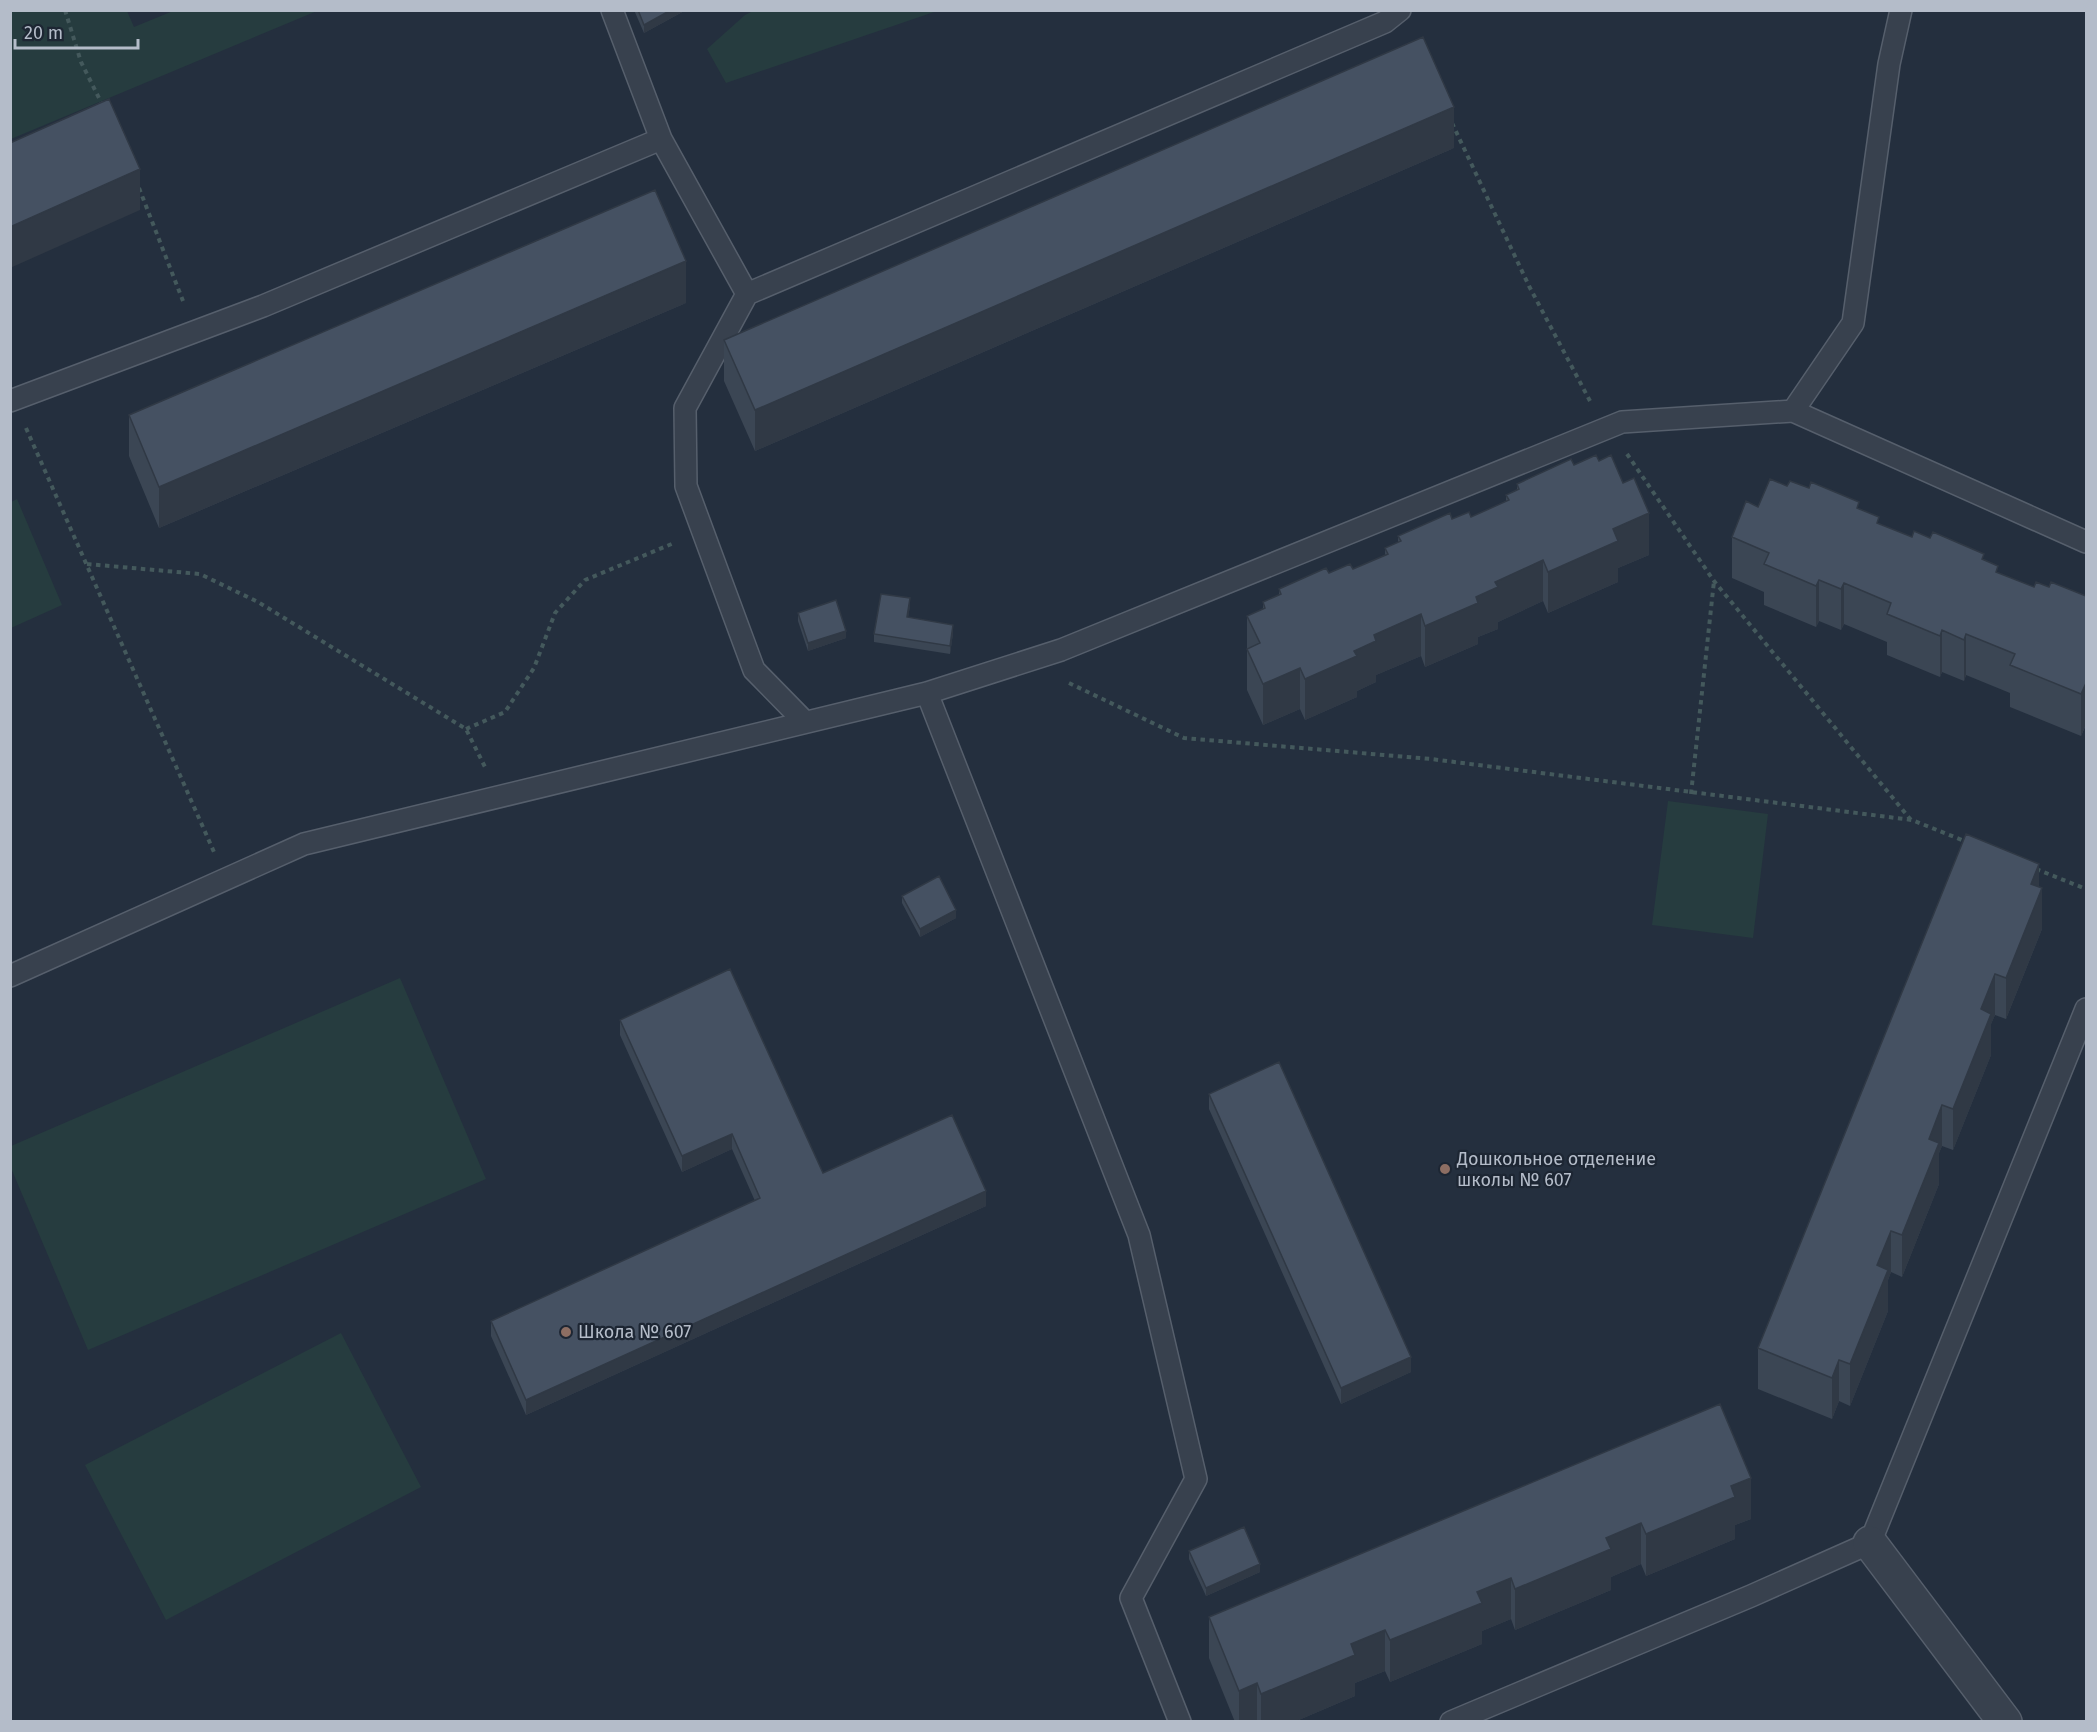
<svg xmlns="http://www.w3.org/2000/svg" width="2097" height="1732" font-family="'Fira Sans',sans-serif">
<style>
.green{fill:#263c3f}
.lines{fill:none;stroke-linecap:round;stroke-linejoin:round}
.service-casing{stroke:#565f6c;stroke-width:24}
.minor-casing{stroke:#565f6c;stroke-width:36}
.path{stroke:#44595c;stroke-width:4;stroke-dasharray:4.5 4.5;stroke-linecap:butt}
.service{stroke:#38414e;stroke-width:21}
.minor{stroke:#38414e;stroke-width:33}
.wall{fill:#3b4654}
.shaded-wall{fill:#303945}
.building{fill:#455162;stroke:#303945;stroke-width:1.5}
.education-dot{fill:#8d6e63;stroke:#1d2633;stroke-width:2}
.labels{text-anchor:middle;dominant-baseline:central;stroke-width:4.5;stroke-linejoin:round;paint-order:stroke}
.poi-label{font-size:18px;fill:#b4bcc9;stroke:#1d2633;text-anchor:start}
</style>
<rect width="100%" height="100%" fill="#242f3e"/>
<path class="green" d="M 11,10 L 127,11 L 134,27 L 173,11 L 317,11 L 11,139 Z
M 755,10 L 937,10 L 937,11 L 726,83 L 707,49 L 745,15 Z
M 17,499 L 62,605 L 11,628 L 11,502 Z
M 1668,801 L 1768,814 L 1753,938 L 1652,925 Z
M 400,978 L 486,1179 L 88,1350 L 11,1168 L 11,1146 Z
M 341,1333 L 421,1487 L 166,1620 L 85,1465 Z"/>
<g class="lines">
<g class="service-casing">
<path id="service" d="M 612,10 L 661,139
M 747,294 L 1385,22 L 1400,10
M 10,401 L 263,306 L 661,139 L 747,294 L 685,408 L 686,486 L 754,670 L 804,721
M 1793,411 L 1853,323 L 1889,64 L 1901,10
M 927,693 L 1139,1235 L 1196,1479 L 1131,1598 L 1180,1722
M 10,976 L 304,844 L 927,693 L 1061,650 L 1622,422 L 1793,411 L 2086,542
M 1451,1722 L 1751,1596 L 1870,1543 L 2086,1009"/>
</g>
<g class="minor-casing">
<path id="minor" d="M 1870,1543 L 2005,1722"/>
</g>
<path class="path" d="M 65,10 L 81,62 L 102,104
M 1452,123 L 1529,286 L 1590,401
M 139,188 L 183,301
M 26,428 L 214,852
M 1627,454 L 1714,581 L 1911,820
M 87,564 L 200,574 L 258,602 L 466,729 L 485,767
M 1069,683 L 1184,738 L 1431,759 L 1912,820 L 1967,842
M 466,729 L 505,712 L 534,668 L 555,613 L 585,580 L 674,543
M 1691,794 L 1714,581
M 2036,869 L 2086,889"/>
<use href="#service" class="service"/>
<use href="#minor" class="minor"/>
</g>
<path class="wall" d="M 634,10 L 686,10 L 644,33 Z
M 1454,148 L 755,451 L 724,381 L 724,340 Z
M 686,303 L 159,528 L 129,456 L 129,415 Z
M 1574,465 L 1649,555 L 1618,568 L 1618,582 L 1548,613 L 1543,601 L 1498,622 L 1498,629 L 1478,637 L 1478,644 L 1425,667 L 1421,656 L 1376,675 L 1376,682 L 1357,691 L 1357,697 L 1305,720 L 1300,709 L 1263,725 L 1247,690 L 1247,616 L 1263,609 L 1263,602 L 1279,595 L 1279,589 L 1329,573 L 1353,569 L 1385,555 L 1385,548 L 1398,543 L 1398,536 L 1452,519 L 1471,517 L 1506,501 L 1506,495 L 1517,490 L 1517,484 Z
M 1787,486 L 1859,509 L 1879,524 L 1912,537 L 1984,560 L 1998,573 L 2034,587 L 2049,587 L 2086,596 L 2086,725 L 2081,736 L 2010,707 L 2010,693 L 1966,675 L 1964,681 L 1942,672 L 1940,677 L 1887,655 L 1887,642 L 1844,624 L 1841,630 L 1819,621 L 1816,627 L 1764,605 L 1764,592 L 1732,578 L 1732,537 L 1758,507 Z
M 910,606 L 908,617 L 953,633 L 950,654 L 874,642 L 874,634 Z
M 798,613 L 846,638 L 808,651 L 798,621 Z
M 2039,887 L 2042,929 L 2006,1019 L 1995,1015 L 1991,1024 L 1991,1055 L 1953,1150 L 1942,1146 L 1939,1153 L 1939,1184 L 1902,1277 L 1891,1272 L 1888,1280 L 1888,1311 L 1850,1406 L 1839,1401 L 1832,1419 L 1758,1389 L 1758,1348 Z
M 902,896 L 956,918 L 920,937 L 902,903 Z
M 620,1020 L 823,1173 L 986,1206 L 526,1415 L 491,1336 L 491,1321 L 755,1201 L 732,1149 L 682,1172 L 620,1035 Z
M 1209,1094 L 1411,1372 L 1341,1404 L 1209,1109 Z
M 1720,1404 L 1751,1519 L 1735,1525 L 1735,1539 L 1646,1576 L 1641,1564 L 1611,1577 L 1611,1590 L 1515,1630 L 1511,1619 L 1482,1631 L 1482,1644 L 1390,1682 L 1385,1671 L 1355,1683 L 1355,1696 L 1294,1722 L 1235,1722 L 1209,1658 L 1209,1617 Z
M 1189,1551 L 1260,1572 L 1206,1596 L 1189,1559 Z"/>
<path class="shaded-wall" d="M 671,10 L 686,10 L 644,33 L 644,25 Z
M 1454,107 L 1454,148 L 755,451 L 755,410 Z
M 140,169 L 140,210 L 10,268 L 10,227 Z
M 686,261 L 686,303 L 159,528 L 159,487 Z
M 1649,513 L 1649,555 L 1618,568 L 1618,582 L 1548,613 L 1548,572 L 1613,529 Z
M 1543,560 L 1543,601 L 1498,622 L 1498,629 L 1478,637 L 1478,644 L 1425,667 L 1425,626 L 1476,597 L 1495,582 Z
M 1819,580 L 1819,621 L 1816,627 L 1816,586 Z
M 1844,583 L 1844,624 L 1841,630 L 1841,589 Z
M 910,598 L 910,606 L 907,625 L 907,617 Z
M 1421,614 L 1421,656 L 1376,675 L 1376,682 L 1357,691 L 1357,697 L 1305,720 L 1305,679 L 1354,651 L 1374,635 Z
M 953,625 L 953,633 L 950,654 L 950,646 Z
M 1942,630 L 1942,672 L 1940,677 L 1940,636 Z
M 846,631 L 846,638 L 808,651 L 808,643 Z
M 1966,634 L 1966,675 L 1964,681 L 1964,640 Z
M 1300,668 L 1300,709 L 1263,725 L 1263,684 Z
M 2086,683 L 2086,724 L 2081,736 L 2081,694 Z
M 2039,864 L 2039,896 L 2042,888 L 2042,929 L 2006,1019 L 2006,978 L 2031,884 Z
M 956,910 L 956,918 L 920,937 L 920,929 Z
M 1995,974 L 1995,1015 L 1991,1024 L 1991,1055 L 1953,1150 L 1953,1109 L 1981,1009 Z
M 1942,1105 L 1942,1146 L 1939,1153 L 1939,1184 L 1902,1277 L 1902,1235 L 1929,1139 Z
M 732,1134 L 732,1149 L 682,1172 L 682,1156 Z
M 986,1191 L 986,1206 L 526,1415 L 526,1400 Z
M 1891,1231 L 1891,1272 L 1888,1280 L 1888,1311 L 1850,1406 L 1850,1364 L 1877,1265 Z
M 1411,1357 L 1411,1372 L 1341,1404 L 1341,1388 Z
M 1839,1360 L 1839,1401 L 1832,1419 L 1832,1378 Z
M 1751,1478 L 1751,1519 L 1735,1525 L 1735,1539 L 1646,1576 L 1646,1534 L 1731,1486 Z
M 1641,1523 L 1641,1564 L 1611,1577 L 1611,1590 L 1515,1630 L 1515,1589 L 1606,1538 Z
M 1260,1564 L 1260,1572 L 1206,1596 L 1206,1588 Z
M 1511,1578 L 1511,1619 L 1482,1631 L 1482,1644 L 1390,1682 L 1390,1640 L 1477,1592 Z
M 1385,1630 L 1385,1671 L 1355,1683 L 1355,1696 L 1294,1722 L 1261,1722 L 1261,1694 L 1351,1644 Z
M 1257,1683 L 1257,1722 L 1239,1722 L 1239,1691 Z"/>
<path class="building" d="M 638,10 L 671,10 L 644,25 Z
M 1423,37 L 1454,107 L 755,410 L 724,340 Z
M 109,99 L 140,169 L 10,227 L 10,143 Z
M 655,190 L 686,261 L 159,487 L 129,415 Z
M 1596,455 L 1599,461 L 1611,455 L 1623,483 L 1634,478 L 1649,513 L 1613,529 L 1618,541 L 1548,572 L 1543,560 L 1495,582 L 1498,587 L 1476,597 L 1478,603 L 1425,626 L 1421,614 L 1374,635 L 1376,641 L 1354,651 L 1357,656 L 1305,679 L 1300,668 L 1263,684 L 1247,649 L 1260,643 L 1247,616 L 1265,608 L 1263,602 L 1281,594 L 1279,589 L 1326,568 L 1329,573 L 1350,564 L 1353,569 L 1388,554 L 1385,548 L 1401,541 L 1398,536 L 1450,513 L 1452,519 L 1469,512 L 1471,517 L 1509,500 L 1506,495 L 1519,489 L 1517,484 L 1571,459 L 1574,465 Z
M 1770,479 L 1787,486 L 1790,481 L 1809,488 L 1811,482 L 1859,502 L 1857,508 L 1879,517 L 1877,523 L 1912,537 L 1914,531 L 1930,538 L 1933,532 L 1984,554 L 1982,559 L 1998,566 L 1996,572 L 2034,587 L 2036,582 L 2049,587 L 2051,582 L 2086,596 L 2086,683 L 2081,694 L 2010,665 L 2015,654 L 1966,634 L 1964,640 L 1942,630 L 1940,636 L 1887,614 L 1891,603 L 1844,583 L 1841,589 L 1819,580 L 1816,586 L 1764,564 L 1769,553 L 1732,537 L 1746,501 L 1758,507 Z
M 881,594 L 910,598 L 907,617 L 953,625 L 950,646 L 874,634 Z
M 836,600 L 846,631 L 808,643 L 798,613 Z
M 1966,834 L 2039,864 L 2031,884 L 2042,888 L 2006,978 L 1995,974 L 1981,1009 L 1991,1014 L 1953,1109 L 1942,1105 L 1929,1139 L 1939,1143 L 1902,1235 L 1891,1231 L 1877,1265 L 1888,1270 L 1850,1364 L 1839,1360 L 1832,1378 L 1758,1348 Z
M 939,876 L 956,910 L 920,929 L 902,896 Z
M 730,969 L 823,1173 L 952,1115 L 986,1191 L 526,1400 L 491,1321 L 760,1198 L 732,1134 L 682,1156 L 620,1020 Z
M 1279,1062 L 1411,1357 L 1341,1388 L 1209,1094 Z
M 1720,1404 L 1751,1478 L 1731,1486 L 1735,1497 L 1646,1534 L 1641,1523 L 1606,1538 L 1611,1549 L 1515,1589 L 1511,1578 L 1477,1592 L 1482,1603 L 1390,1640 L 1385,1630 L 1351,1644 L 1355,1655 L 1261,1694 L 1257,1683 L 1239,1691 L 1209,1617 Z
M 1244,1527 L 1260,1564 L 1206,1588 L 1189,1551 Z"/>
<g class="education-dot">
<circle cx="1445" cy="1169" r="6"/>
<circle cx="566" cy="1332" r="6"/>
</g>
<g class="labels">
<g class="poi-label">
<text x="1457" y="1159">Дошкольное отделение<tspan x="1457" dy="21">школы № 607</tspan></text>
<text x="578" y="1332">Школа № 607</text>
</g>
</g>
<rect width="2097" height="1732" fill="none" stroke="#b4bcc9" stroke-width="24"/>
<path d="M15 39v9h123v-9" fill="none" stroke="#b4bcc9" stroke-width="3"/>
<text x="24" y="39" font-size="18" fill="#b4bcc9" stroke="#1d2633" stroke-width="4.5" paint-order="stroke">20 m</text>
</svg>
